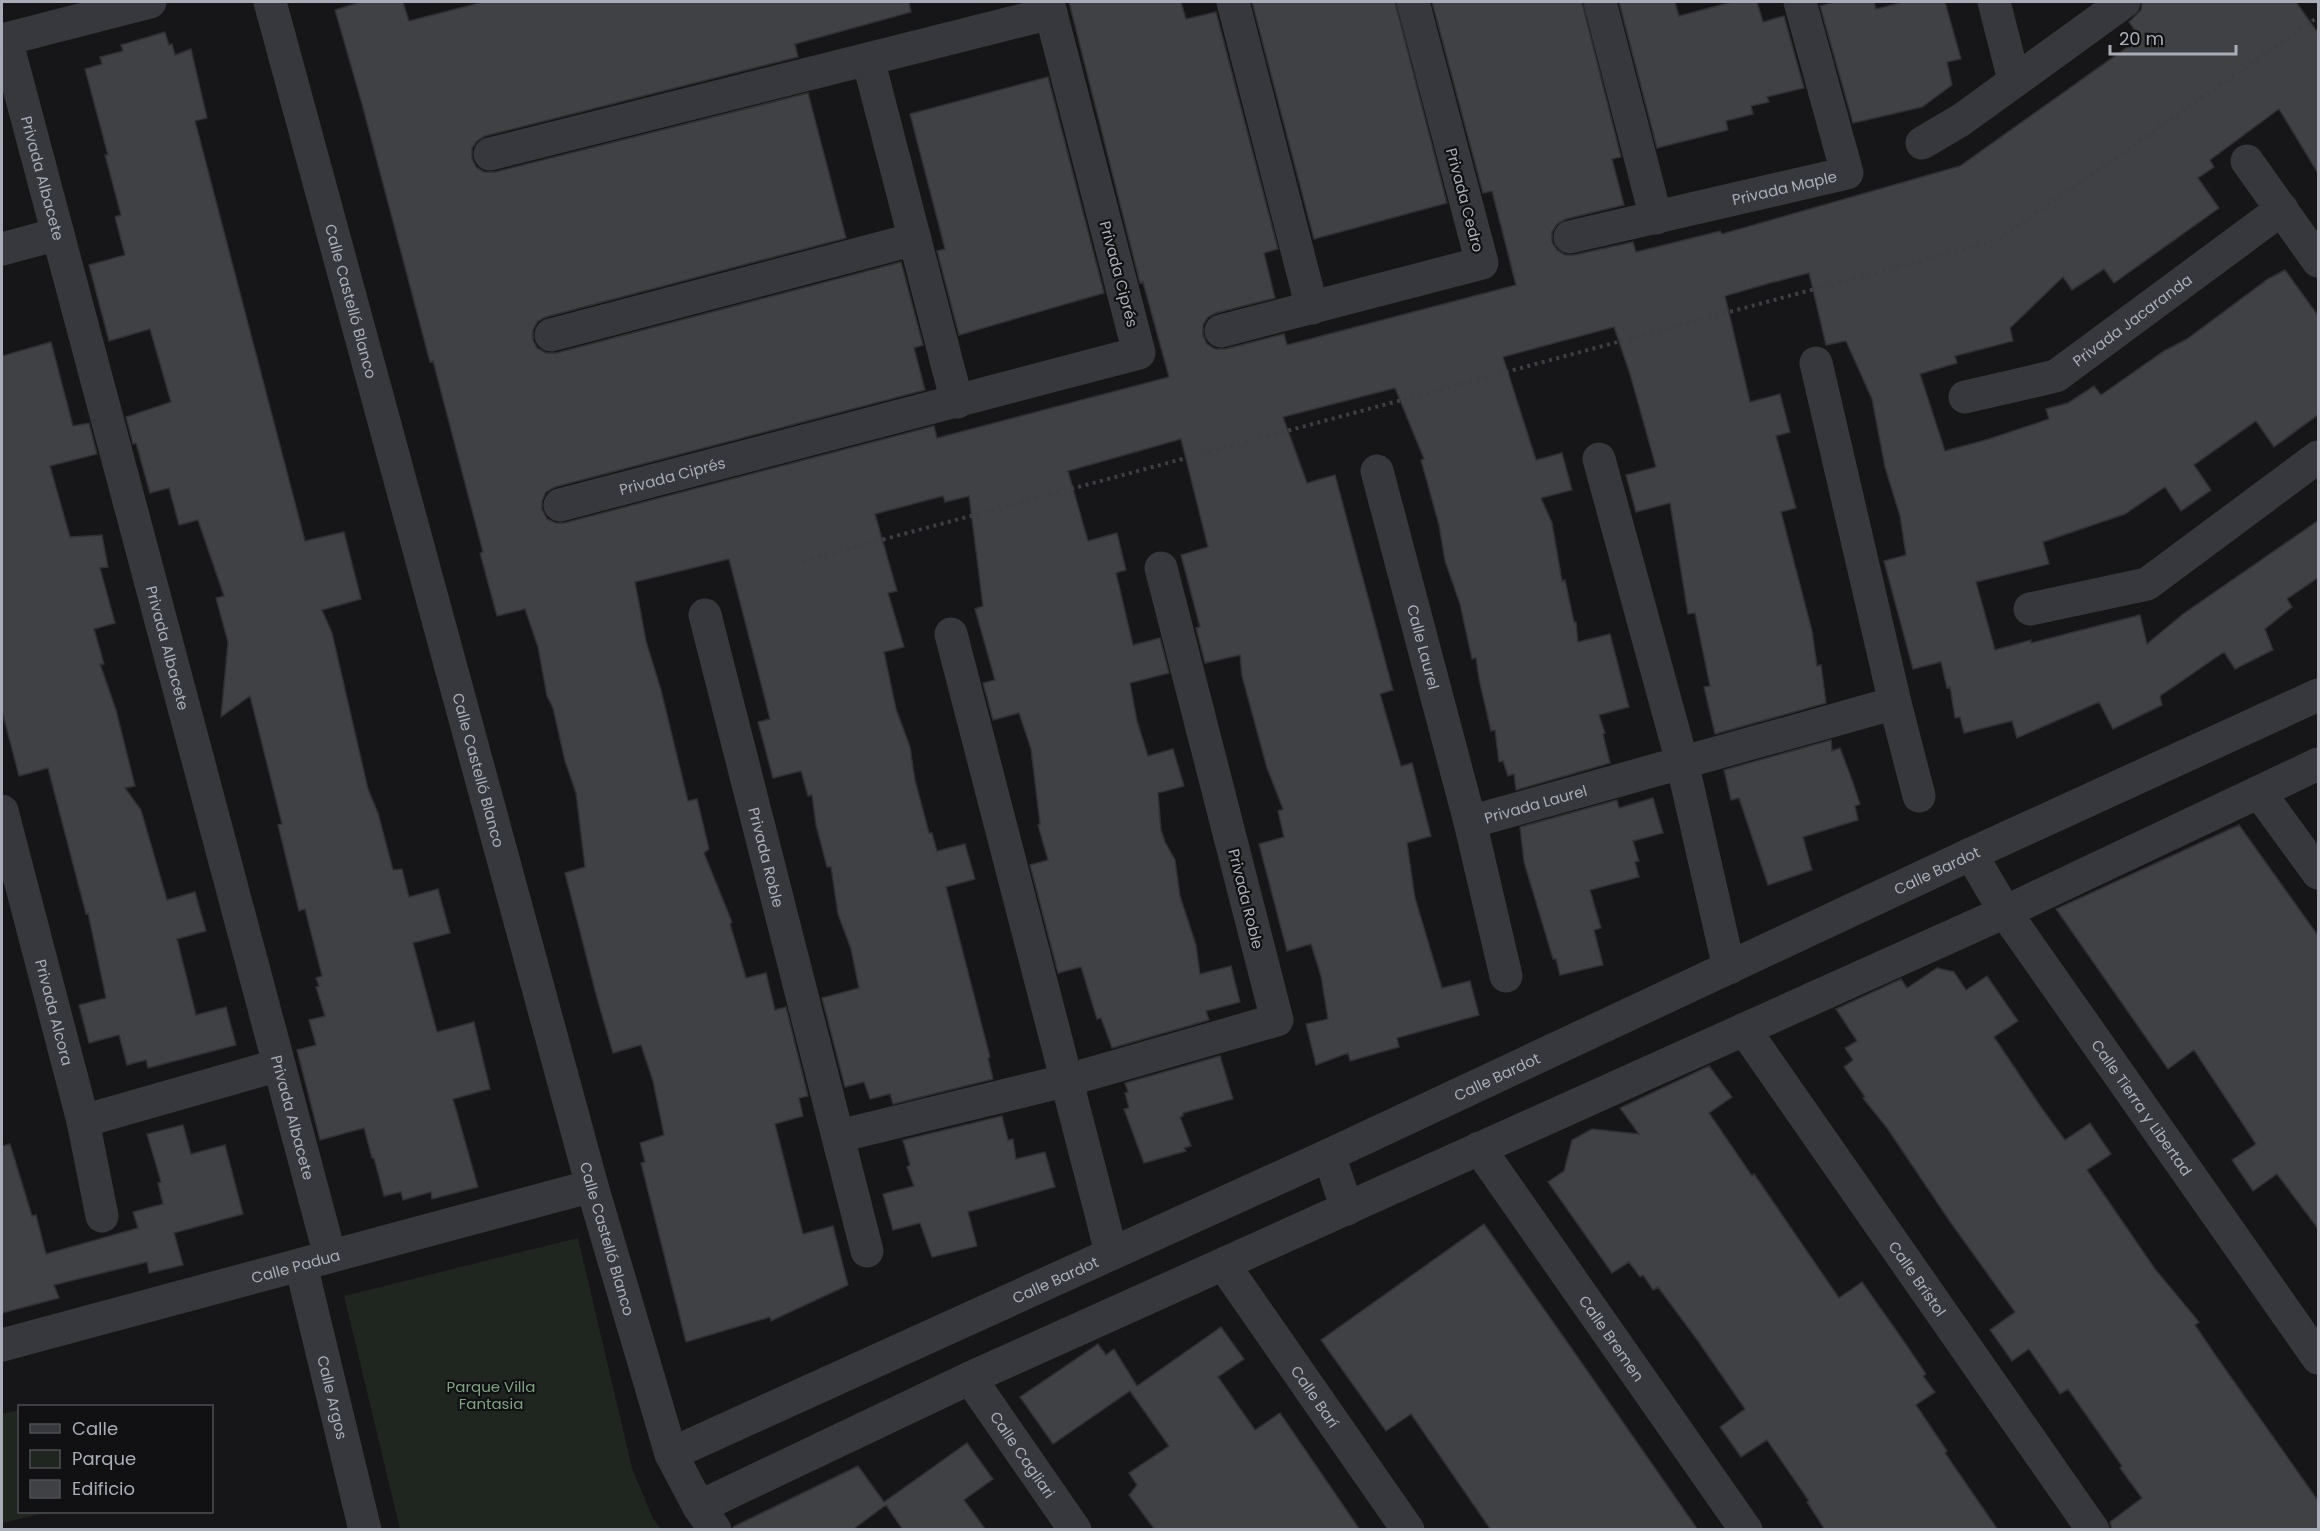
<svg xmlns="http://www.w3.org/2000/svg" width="2320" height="1531" font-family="Poppins,sans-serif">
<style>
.green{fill:#1e261f}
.building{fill:#404145;stroke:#303034;stroke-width:1.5}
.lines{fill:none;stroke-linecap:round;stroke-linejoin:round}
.path{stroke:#3d3f44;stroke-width:4;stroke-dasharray:3 4.5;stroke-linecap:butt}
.minor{stroke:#37383d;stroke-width:33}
.labels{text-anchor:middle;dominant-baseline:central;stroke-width:4.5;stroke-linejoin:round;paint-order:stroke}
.street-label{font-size:15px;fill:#a8adb8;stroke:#111113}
.park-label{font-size:15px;fill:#7fa381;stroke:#111113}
</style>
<rect width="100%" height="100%" fill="#161618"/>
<path class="green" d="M 578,1238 L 632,1468 L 653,1519 L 661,1529 L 400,1529 L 344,1296 Z
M 19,1410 L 20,1512 L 48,1512 L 2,1523 L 2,1414 Z"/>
<path class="building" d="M 360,2 L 403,2 L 409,21 L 483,2 L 909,2 L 911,12 L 795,44 L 798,57 L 485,136 L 477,141 L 472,148 L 472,158 L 476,167 L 484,172 L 495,172 L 808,93 L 846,238 L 546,317 L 538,321 L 533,330 L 533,340 L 537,348 L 546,353 L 556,353 L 901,262 L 923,345 L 914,348 L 925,390 L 555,487 L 546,492 L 542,501 L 542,509 L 547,519 L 556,523 L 564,523 L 934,426 L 937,438 L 1169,377 L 1143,282 L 1140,283 L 1069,2 L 1181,2 L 1186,19 L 1216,12 L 1278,249 L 1264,253 L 1275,298 L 1216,313 L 1208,317 L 1203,325 L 1203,335 L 1207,344 L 1215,349 L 1225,349 L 1284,334 L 1287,345 L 1516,285 L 1492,191 L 1483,193 L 1432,2 L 1582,2 L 1621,157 L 1612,159 L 1624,205 L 1566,219 L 1557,224 L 1552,232 L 1552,242 L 1557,250 L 1565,255 L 1574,255 L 1633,242 L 1636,252 L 1720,231 L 1722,234 L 1960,166 L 2140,38 L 2129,22 L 2141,10 L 2142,2 L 2296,2 L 2319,34 L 2319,175 L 2279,109 L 2210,160 L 2214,167 L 2198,178 L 2219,208 L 2114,283 L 2104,269 L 2072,290 L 2063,277 L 2010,328 L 2013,341 L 1955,356 L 1957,363 L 1920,374 L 1945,451 L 1989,439 L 2049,419 L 2046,409 L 2068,403 L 2094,386 L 2101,395 L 2164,351 L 2187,339 L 2268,279 L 2285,270 L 2319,317 L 2319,414 L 2274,447 L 2256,421 L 2194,465 L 2211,490 L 2181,511 L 2165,487 L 2125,514 L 2043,542 L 2049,564 L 1976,582 L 1995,650 L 2031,640 L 2031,643 L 2140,615 L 2147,644 L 2183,614 L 2319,520 L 2319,577 L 2287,599 L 2292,607 L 2265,629 L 2273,650 L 2235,669 L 2224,652 L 2160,696 L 2162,705 L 2113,729 L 2099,702 L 2017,738 L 2012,721 L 1964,733 L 1960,717 L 1955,718 L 1950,687 L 1947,688 L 1941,662 L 1913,669 L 1884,561 L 1906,555 L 1900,516 L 1885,467 L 1872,399 L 1846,341 L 1826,345 L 1809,273 L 1770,283 L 1725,296 L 1750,402 L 1780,394 L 1790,432 L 1776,436 L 1796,508 L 1781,512 L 1812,631 L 1817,666 L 1821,665 L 1826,703 L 1715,734 L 1704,687 L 1710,686 L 1695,613 L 1688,614 L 1670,503 L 1636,512 L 1626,475 L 1656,467 L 1630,374 L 1614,327 L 1503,357 L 1536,460 L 1562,453 L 1572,490 L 1541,498 L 1552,523 L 1562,581 L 1565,580 L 1574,622 L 1576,622 L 1578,642 L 1610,634 L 1629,707 L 1599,715 L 1605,733 L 1603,734 L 1610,763 L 1516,790 L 1514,774 L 1508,776 L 1503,761 L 1499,762 L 1495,730 L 1491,731 L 1479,679 L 1476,658 L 1472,659 L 1460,604 L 1445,561 L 1439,525 L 1421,460 L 1424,459 L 1395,388 L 1283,417 L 1307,483 L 1335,475 L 1393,690 L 1380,694 L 1401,766 L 1412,763 L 1431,836 L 1407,843 L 1415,898 L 1442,988 L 1470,981 L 1479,1015 L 1397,1038 L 1399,1047 L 1350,1061 L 1348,1053 L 1316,1065 L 1306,1024 L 1328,1019 L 1321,976 L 1311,944 L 1287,951 L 1259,844 L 1284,837 L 1278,811 L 1283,809 L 1267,768 L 1242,676 L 1240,655 L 1205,663 L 1196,628 L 1200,627 L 1181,555 L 1208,547 L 1181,439 L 1068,471 L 1088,541 L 1117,533 L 1126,570 L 1116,573 L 1133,645 L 1160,638 L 1169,673 L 1130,683 L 1137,721 L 1148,756 L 1173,749 L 1184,786 L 1158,793 L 1161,830 L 1165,842 L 1175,860 L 1180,896 L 1196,945 L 1200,974 L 1231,966 L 1240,1002 L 1206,1011 L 1209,1020 L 1112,1048 L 1101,1018 L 1097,1019 L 1081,967 L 1058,973 L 1030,865 L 1048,860 L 1038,825 L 1040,824 L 1031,749 L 1019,713 L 993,720 L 983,683 L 995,680 L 975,609 L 983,606 L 969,496 L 945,502 L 943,496 L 875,514 L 897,591 L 888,593 L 904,647 L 884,652 L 896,709 L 910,747 L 915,780 L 929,833 L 932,833 L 937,851 L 965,844 L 975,879 L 946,887 L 990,1057 L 988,1058 L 993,1079 L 893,1104 L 890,1094 L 870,1099 L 864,1082 L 845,1087 L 822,998 L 859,988 L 851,949 L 838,914 L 831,867 L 827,867 L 816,825 L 812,795 L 808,796 L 801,771 L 773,778 L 758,722 L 770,719 L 729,559 L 635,582 L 646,641 L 661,690 L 688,801 L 697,799 L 709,849 L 704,853 L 732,922 L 730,924 L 746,978 L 766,973 L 775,1010 L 786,1007 L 808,1096 L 799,1098 L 803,1116 L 775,1124 L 803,1234 L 833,1226 L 848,1285 L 771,1321 L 770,1317 L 686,1342 L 641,1163 L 645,1162 L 640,1143 L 664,1135 L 653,1081 L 641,1045 L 613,1053 L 597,998 L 565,873 L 585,867 L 576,793 L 565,761 L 553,708 L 547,696 L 538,647 L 525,609 L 497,616 L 480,553 L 483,552 L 433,361 L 430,362 L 362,104 L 335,10 Z
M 1252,2 L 1395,2 L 1447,203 L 1314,239 Z
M 1619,2 L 1675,2 L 1679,16 L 1732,2 L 1757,2 L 1763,22 L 1784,16 L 1804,88 L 1767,97 L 1769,102 L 1751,106 L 1753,114 L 1726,121 L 1728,130 L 1657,148 Z
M 1835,2 L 1874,2 L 1876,9 L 1903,2 L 1945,2 L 1961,59 L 1947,62 L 1952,85 L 1922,107 L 1853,123 L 1820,6 Z
M 165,32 L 169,45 L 172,44 L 175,55 L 191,49 L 207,118 L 195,121 L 305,541 L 344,532 L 361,599 L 322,610 L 332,633 L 368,789 L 378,813 L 393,870 L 402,869 L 409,897 L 438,889 L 450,933 L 413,943 L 437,1032 L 474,1022 L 490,1089 L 453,1099 L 478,1187 L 432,1199 L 431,1192 L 403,1200 L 401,1192 L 384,1196 L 374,1158 L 372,1158 L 364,1128 L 320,1140 L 297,1050 L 316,1045 L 309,1020 L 325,1016 L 316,987 L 319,986 L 316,978 L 322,976 L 305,909 L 299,911 L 278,825 L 282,824 L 250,696 L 221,717 L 228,642 L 216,598 L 224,596 L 198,520 L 179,525 L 169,488 L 150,493 L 136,443 L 133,444 L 126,417 L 171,402 L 150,329 L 109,341 L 89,265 L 125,255 L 115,217 L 121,215 L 105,155 L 108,155 L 85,69 L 102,64 L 100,57 L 123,51 L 121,45 Z
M 1048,77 L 1104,293 L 959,335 L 937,251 L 945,249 L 910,114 Z
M 51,342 L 73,426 L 89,423 L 97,454 L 50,466 L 70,537 L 102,535 L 108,567 L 100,568 L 115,623 L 94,629 L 104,664 L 100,664 L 116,710 L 135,786 L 125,788 L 141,810 L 167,900 L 195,892 L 206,931 L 177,939 L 196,1015 L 226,1007 L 236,1045 L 148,1068 L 146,1060 L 127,1065 L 119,1035 L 89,1043 L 79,1005 L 106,998 L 88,913 L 86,914 L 48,768 L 19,776 L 2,711 L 2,356 Z
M 1831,740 L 1832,751 L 1840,748 L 1852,780 L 1860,804 L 1855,806 L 1858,820 L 1803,837 L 1812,870 L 1768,885 L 1739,798 L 1731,800 L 1724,770 Z
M 1653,798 L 1663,833 L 1633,841 L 1639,861 L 1635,862 L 1639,877 L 1590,890 L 1601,928 L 1594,930 L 1603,965 L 1560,975 L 1556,959 L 1553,959 L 1524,862 L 1520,827 L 1617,800 L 1619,808 Z
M 2239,825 L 2319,937 L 2319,1230 L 2277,1174 L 2253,1191 L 2232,1160 L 2256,1144 L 2194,1050 L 2168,1069 L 2056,909 Z
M 1937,968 L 1954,972 L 1966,990 L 1987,976 L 2018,1021 L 1994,1037 L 2043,1110 L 2065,1140 L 2090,1123 L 2111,1154 L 2087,1170 L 2155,1269 L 2199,1322 L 2195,1325 L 2216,1356 L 2319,1502 L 2319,1530 L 2112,1530 L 2110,1522 L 2142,1498 L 2120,1468 L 2122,1466 L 2068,1389 L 2060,1394 L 2029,1349 L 2012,1361 L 1990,1330 L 2015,1312 L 1951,1223 L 1887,1128 L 1863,1098 L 1865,1097 L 1844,1067 L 1853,1060 L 1845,1048 L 1857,1041 L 1836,1009 L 1901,979 L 1907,988 Z
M 1220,1056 L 1233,1099 L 1183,1113 L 1183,1116 L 1180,1117 L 1191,1146 L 1184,1148 L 1186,1151 L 1144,1163 L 1124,1109 L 1129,1108 L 1125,1093 L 1128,1092 L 1125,1083 Z
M 1709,1066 L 1732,1097 L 1709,1113 L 1752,1176 L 1754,1174 L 1839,1298 L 1862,1282 L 1905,1343 L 1926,1374 L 1923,1376 L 1935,1392 L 1916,1405 L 1947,1451 L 1945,1453 L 1998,1530 L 1825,1530 L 1807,1502 L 1809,1501 L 1767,1440 L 1741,1457 L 1720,1427 L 1745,1409 L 1698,1341 L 1658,1287 L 1653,1290 L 1643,1275 L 1640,1277 L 1629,1262 L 1612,1273 L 1548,1182 L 1564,1171 L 1572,1140 L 1592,1129 L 1639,1134 L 1620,1108 Z
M 1002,1116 L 1008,1140 L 1013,1139 L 1016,1159 L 1045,1152 L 1055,1187 L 968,1212 L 977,1246 L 932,1257 L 920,1223 L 893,1230 L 883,1194 L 914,1186 L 907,1167 L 910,1165 L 903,1140 Z
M 183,1125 L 191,1154 L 225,1145 L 243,1214 L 174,1233 L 183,1265 L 149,1273 L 147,1262 L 54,1285 L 59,1298 L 2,1313 L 2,1146 L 10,1144 L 32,1216 L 36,1215 L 46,1254 L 138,1228 L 133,1212 L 163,1204 L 158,1183 L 161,1182 L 147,1134 Z
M 1484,1224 L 1572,1349 L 1698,1530 L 1491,1530 L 1411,1414 L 1386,1431 L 1321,1340 Z
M 1221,1327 L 1244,1359 L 1218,1377 L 1255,1430 L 1280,1413 L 1360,1530 L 1155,1530 L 1129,1495 L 1137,1485 L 1129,1473 L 1169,1446 L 1130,1391 L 1053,1444 L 1020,1397 L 1098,1344 L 1106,1355 L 1114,1349 L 1137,1386 Z
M 967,1443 L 993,1479 L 964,1500 L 986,1530 L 903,1530 L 886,1505 L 852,1530 L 734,1530 L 733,1527 L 858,1466 L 884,1502 Z"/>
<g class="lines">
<path class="path" d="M 803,561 L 1997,240 L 2318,17"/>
<g class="minor">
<path id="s1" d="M 270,2 L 592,1186 L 671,1454 L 699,1507 L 715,1530"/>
<path d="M 1233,2 L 1312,308"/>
<path d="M 1600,2 L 1656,218"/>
<path d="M 1994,2 L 2014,80"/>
<path id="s2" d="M 6,39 L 330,1256"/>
<path d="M 2,40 L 150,2"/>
<path d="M 868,59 L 957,402"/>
<path d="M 1922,143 L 1961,120 L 2124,2"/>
<path d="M 490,154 L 1051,13"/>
<path d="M 2247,161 L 2318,261"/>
<path id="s3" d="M 1570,237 L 1847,173 L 1800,2"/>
<path d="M 2,249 L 58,234"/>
<path d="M 1221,331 L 1482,263 L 1413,2"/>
<path d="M 551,335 L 915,239"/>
<path d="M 1816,363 L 1895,703 L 1919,796"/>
<path id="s4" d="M 1965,397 L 2056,376 L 2282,209"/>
<path d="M 1599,459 L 1682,762 L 1729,968"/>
<path id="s5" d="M 1377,471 L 1470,822 L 1506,976"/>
<path id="s6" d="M 560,505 L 1139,353 L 1048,2"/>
<path d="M 2030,609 L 2147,584 L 2318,457"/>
<path id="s7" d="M 705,615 L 867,1251"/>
<path d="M 951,634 L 1111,1252"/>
<path d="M 2259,792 L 2318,873"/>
<path id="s8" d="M 2,811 L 83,1121 L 102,1216"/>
<path id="s9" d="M 1470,822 L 1895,703"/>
<path id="s10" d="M 1971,854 L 2005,912 L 2318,1358"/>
<path id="s11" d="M 1744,1029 L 2093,1530"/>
<path d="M 83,1121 L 279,1065"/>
<path d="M 839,1136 L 1068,1080 L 1277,1020 L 1161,568"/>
<path id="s12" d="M 1479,1148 L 1746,1530"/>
<path d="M 1329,1155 L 1347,1209"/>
<path id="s13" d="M 301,1265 L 365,1530"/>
<path id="s14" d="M 1224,1265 L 1408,1530"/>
<path id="s15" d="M 2,1345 L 592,1186"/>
<path id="s16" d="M 970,1378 L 1075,1530"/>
<path id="s17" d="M 671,1454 L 1329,1155 L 1971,854 L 2318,695"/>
<path d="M 699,1507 L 970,1378 L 2005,912 L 2318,764"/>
</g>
</g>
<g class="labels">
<g class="street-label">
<text stroke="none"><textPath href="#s2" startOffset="144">Privada Albacete</textPath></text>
<text stroke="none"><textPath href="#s3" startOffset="220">Privada Maple</textPath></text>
<text transform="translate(1465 200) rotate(75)">Privada Cedro</text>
<text transform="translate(1119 274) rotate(75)">Privada Ciprés</text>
<text stroke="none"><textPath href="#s1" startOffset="310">Calle Castelló Blanco</textPath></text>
<text stroke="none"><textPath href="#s4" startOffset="188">Privada Jacaranda</textPath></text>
<text stroke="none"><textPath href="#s6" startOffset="116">Privada Ciprés</textPath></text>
<text stroke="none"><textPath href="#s5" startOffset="182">Calle Laurel</textPath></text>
<text stroke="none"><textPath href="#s2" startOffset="630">Privada Albacete</textPath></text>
<text stroke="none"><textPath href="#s1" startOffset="796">Calle Castelló Blanco</textPath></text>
<text stroke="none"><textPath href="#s9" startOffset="68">Privada Laurel</textPath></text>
<text stroke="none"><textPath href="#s7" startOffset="250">Privada Roble</textPath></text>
<text stroke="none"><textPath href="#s17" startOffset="1394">Calle Bardot</textPath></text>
<text transform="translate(1246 899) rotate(76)">Privada Roble</text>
<text stroke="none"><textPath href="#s8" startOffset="208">Privada Alcora</textPath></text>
<text stroke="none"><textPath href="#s17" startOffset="908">Calle Bardot</textPath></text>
<text stroke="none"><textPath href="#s10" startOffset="306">Calle Tierra y Libertad</textPath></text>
<text stroke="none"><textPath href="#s2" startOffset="1116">Privada Albacete</textPath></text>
<text stroke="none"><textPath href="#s1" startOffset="1282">Calle Castelló Blanco</textPath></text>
<text stroke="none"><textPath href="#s15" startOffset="304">Calle Padua</textPath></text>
<text stroke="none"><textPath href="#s17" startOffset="422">Calle Bardot</textPath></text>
<text stroke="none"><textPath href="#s11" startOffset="304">Calle Brístol</textPath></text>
<text stroke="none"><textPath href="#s12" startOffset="232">Calle Bremen</textPath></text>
<text stroke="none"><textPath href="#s13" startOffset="136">Calle Argos</textPath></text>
<text stroke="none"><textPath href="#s14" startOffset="160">Calle Barí</textPath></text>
<text stroke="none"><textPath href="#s16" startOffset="93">Calle Cagliari</textPath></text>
</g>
<g class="park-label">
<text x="491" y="1386">Parque Villa<tspan x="491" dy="17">Fantasia</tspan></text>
</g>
</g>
<rect width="2320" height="1531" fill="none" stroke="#a8adb8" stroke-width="6"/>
<rect x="18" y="1405" width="195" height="108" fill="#111113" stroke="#4d4f55" stroke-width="1.5"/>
<rect x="30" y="1424" width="30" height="9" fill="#37383d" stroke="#4d4f55" stroke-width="1.5"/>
<text x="72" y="1435" font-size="18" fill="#a8adb8">Calle</text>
<rect x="30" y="1450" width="30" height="18" fill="#1e261f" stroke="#4d4f55" stroke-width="1.5"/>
<text x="72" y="1465" font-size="18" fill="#a8adb8">Parque</text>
<rect x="30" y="1480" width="30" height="18" fill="#404145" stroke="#4d4f55" stroke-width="1.5"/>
<text x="72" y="1495" font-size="18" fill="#a8adb8">Edificio</text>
<path d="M2110 45v9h126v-9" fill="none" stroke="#a8adb8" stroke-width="3"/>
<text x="2119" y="45" font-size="18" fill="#a8adb8" stroke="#111113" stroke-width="4.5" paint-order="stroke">20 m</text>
</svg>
